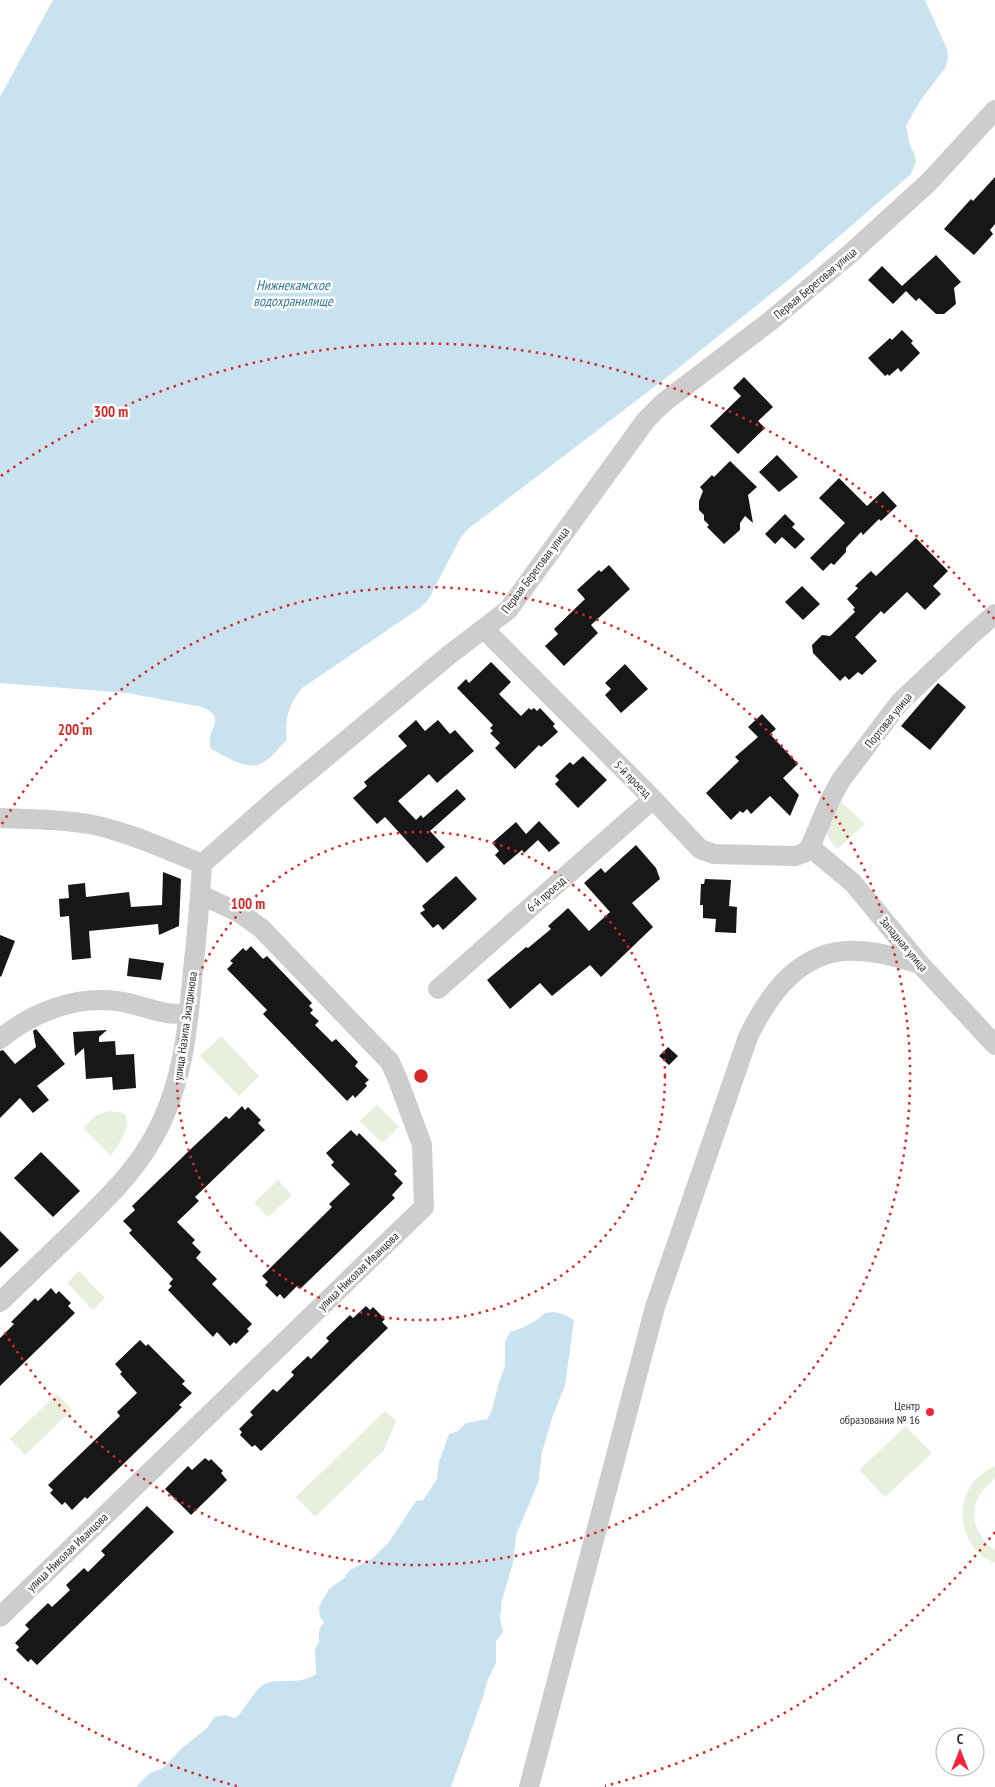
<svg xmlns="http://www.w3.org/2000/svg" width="995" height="1787" font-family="'PT Sans Narrow',sans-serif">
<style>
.green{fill:#e7efdd}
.water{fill:#c8e2f0}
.building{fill:#171717}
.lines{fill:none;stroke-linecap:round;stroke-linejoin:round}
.minor{stroke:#cdcdcd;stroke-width:20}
.ring{fill:none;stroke:#d62828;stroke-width:2.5;stroke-dasharray:2.5 5}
.poi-dot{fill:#f6233e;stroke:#fff;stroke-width:2}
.labels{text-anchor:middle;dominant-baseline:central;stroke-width:5;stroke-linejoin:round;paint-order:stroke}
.street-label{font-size:12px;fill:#303030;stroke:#fff}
.poi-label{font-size:12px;fill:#303030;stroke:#fff;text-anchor:end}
.water-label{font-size:14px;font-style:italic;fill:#35799b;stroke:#fff}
.centre{fill:#d62828;stroke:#fff;stroke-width:2.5}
.ring-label{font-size:15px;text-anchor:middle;font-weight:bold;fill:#d62828;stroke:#fff;stroke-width:5;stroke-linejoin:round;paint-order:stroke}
</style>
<rect width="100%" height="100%" fill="#fff"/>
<path class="green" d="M 838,799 L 865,824 L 837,849 L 830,841 L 826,830 Z
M 221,1036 L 259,1076 L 239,1096 L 200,1056 Z
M 377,1105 L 399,1127 L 382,1143 L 360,1121 Z
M 109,1111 L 124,1113 C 133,1127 119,1143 111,1156 L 83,1128 L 95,1116 Z
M 278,1180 L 292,1195 L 268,1217 L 254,1203 Z
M 79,1271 L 105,1298 L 93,1310 L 67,1283 Z
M 57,1394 L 72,1410 L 25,1455 L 10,1439 Z
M 385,1411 L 396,1421 L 384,1450 L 315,1517 L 296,1497 Z
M 906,1426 L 932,1453 L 885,1497 L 859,1470 Z
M 995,1466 L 995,1479 C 967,1498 968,1531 995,1550 L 995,1563 C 961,1550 952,1506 976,1479 C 981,1474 988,1470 995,1466 Z"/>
<path class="water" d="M 53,0 L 925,0 L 947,49 L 948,58 L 945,68 L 920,101 L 906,126 L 910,146 L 915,155 L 916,162 L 911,174 L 792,277 L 662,381 L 468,529 L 461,537 L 428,600 L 420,608 L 302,688 C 289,704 284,719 287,740 C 280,746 274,755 267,760 C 249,774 228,757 211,749 C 204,728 230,720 202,707 L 127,693 L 0,683 L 0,97 Z
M 555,1312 L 565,1315 L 574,1320 L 565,1385 L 552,1418 L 542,1452 L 538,1483 L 516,1535 L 513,1563 L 502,1600 L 500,1618 L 503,1632 L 496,1641 L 496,1663 L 488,1679 L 483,1697 L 451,1787 L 136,1787 L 150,1773 L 163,1768 L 181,1749 L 207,1728 L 215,1717 L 225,1715 L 234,1718 L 238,1716 C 245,1708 255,1690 263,1685 C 275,1676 297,1687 316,1674 L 315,1648 L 319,1642 L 319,1630 L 324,1622 L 320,1617 L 319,1607 L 329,1589 L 344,1578 L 350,1570 L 373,1558 L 389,1542 L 416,1501 L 423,1500 L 437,1479 L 439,1462 L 449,1434 L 458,1431 L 466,1423 L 487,1419 L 491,1413 L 498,1386 L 505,1366 L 505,1342 L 510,1332 C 524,1328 534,1323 545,1313 Z"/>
<path class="building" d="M 995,177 L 995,224 L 990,230 L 993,234 L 974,255 L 944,229 L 971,199 L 973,201 Z
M 936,255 L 961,282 L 954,288 L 956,304 L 944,314 L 936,314 L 919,298 L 916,301 L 906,291 L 893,304 L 868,280 L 882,266 L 902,286 Z
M 902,330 L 913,341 L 911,343 L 920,353 L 901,372 L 898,368 L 889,376 L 888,374 L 885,376 L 868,358 L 890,338 L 892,340 Z
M 744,377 L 773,407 L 758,421 L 765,428 L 738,454 L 710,426 L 741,396 L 733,388 Z
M 777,455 L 798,477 L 779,492 L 759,472 Z
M 730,461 L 757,487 L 748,495 L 753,523 L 745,516 L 740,523 L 740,530 L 724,544 L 707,527 L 709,525 L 704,520 L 704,515 L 699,510 L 699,501 L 703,491 L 700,487 L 712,475 L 714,477 Z
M 839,478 L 867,506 L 883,491 L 897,506 L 881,521 L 879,519 L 863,535 L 861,532 L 846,548 L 846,552 L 834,565 L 831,563 L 823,571 L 810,558 L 845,523 L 819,498 Z
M 785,514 L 795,524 L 792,527 L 805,539 L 795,549 L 782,537 L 775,544 L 765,534 Z
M 916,538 L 948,571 L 933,586 L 941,594 L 925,610 L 907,592 L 884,614 L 881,611 L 855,637 L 877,661 L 862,675 L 858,672 L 849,680 L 845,676 L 840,681 L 813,653 L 812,645 L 822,635 L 830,636 L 855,612 L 853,609 L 855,608 L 847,599 L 858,588 L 855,586 L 871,571 L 876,576 Z
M 609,565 L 630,589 L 591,625 L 598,633 L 564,666 L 545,646 L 558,634 L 554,629 L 585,599 L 577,590 L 599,570 L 601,572 Z
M 802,586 L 820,604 L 803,620 L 785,602 Z
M 491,662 L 511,682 L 499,694 L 521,716 L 529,708 L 531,710 L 534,708 L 537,711 L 540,708 L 555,724 L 553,726 L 558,732 L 541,747 L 539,745 L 515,769 L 495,748 L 500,743 L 490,733 L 493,731 L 490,728 L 493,725 L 457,688 L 466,679 L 469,683 Z
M 625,664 L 648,689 L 621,713 L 605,695 L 611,689 L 605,683 Z
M 938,683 L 966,707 L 930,750 L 901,726 Z
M 762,714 L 776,729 L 770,734 L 798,764 L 783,778 L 799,795 L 790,816 L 770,796 L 751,814 L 747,809 L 743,813 L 740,811 L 731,820 L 706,793 L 739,761 L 735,757 L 758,737 L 748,727 Z
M 416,720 L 425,731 L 438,720 L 450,734 L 455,730 L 474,751 L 437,783 L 429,774 L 398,801 L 416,820 L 421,815 L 423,818 L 457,789 L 466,799 L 430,831 L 445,847 L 427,863 L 385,817 L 377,824 L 353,798 L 367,786 L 364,782 L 407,746 L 398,736 Z
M 583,756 L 607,780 L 578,808 L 555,784 L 559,780 L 555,776 L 570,762 L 573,765 Z
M 539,821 L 560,843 L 549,852 L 538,840 L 524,853 L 522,850 L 504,865 L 495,855 L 499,851 L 492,843 L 516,822 L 526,834 Z
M 636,845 L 656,868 L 660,879 L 632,903 L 653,927 L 601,977 L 590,965 L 552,996 L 540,983 L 510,1009 L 487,980 L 526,947 L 528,948 L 551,929 L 548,926 L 568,908 L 589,931 L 610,912 L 584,883 L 601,868 L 605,873 Z
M 163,872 L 181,879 L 179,926 L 159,935 L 158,924 L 89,931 L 91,958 L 72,960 L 69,916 L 60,917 L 59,899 L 69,898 L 68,885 L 85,883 L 86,897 L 129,892 L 131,907 L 162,905 Z
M 456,876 L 477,899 L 443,930 L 438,924 L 433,928 L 420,913 L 425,910 L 422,906 Z
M 705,879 L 731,880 L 729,906 L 737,907 L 736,933 L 715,932 L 716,919 L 703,918 L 703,905 L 700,905 L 701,884 L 704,884 Z
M 0,935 L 15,941 L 1,977 L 0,976 Z
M 251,946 L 263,959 L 267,956 L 312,1003 L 309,1006 L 313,1010 L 310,1013 L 319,1021 L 315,1025 L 332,1042 L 336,1039 L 358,1062 L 355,1066 L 369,1080 L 365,1083 L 367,1086 L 355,1098 L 353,1095 L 347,1101 L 263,1014 L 267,1010 L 227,969 L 233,963 L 230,961 L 243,948 L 246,951 Z
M 129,958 L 164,963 L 161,980 L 127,976 Z
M 36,1029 L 65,1064 L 37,1086 L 49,1100 L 33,1113 L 20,1098 L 0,1118 L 0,1051 L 3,1050 L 15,1064 L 36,1047 L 33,1031 Z
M 107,1030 L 99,1037 L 99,1042 L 115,1041 L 116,1055 L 134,1054 L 136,1088 L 113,1090 L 112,1077 L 86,1079 L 84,1048 L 75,1056 L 73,1032 Z
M 668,1047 L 678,1056 L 669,1065 L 659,1056 Z
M 242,1106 L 245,1110 L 248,1107 L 261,1120 L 258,1123 L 265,1130 L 195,1197 L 199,1201 L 177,1222 L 195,1240 L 192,1243 L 201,1252 L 196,1258 L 217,1279 L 212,1284 L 252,1324 L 247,1329 L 249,1331 L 236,1344 L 234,1342 L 230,1346 L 217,1332 L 213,1337 L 168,1290 L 172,1286 L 169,1284 L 173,1279 L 129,1233 L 132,1230 L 123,1221 L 135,1210 L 132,1206 L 194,1146 L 226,1116 L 229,1119 Z
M 351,1130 L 357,1136 L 359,1133 L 397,1171 L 394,1174 L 403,1183 L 392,1195 L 395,1198 L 300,1289 L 297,1286 L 284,1299 L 280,1294 L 277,1297 L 265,1285 L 268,1282 L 262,1276 L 332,1207 L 329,1204 L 350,1184 L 331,1165 L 334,1162 L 326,1153 Z
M 41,1152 L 80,1191 L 53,1217 L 14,1178 Z
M 0,1231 L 19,1250 L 0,1268 Z
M 51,1288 L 56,1294 L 59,1291 L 71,1303 L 68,1306 L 75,1313 L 0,1386 L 0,1338 L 14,1324 L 11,1322 L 35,1298 L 38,1301 Z
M 366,1306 L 370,1310 L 373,1307 L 385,1319 L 382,1322 L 388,1328 L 261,1451 L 255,1445 L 252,1447 L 240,1435 L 242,1432 L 239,1429 L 253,1415 L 250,1412 L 273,1389 L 277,1392 L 294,1375 L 291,1372 L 308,1356 L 311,1359 L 329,1341 L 326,1338 L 350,1315 L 353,1318 Z
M 140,1340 L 146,1346 L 148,1344 L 185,1381 L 182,1384 L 192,1393 L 179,1405 L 182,1407 L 171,1418 L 87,1499 L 85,1497 L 72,1510 L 65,1502 L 62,1505 L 50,1493 L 53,1490 L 48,1485 L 120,1416 L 117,1412 L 137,1393 L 120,1374 L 122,1372 L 115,1364 Z
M 205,1458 L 209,1461 L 211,1459 L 223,1471 L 221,1473 L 227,1480 L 191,1515 L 165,1489 L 188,1466 L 192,1470 Z
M 147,1506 L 174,1532 L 37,1665 L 31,1659 L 28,1662 L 16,1650 L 19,1647 L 15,1643 L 29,1629 L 25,1625 L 48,1603 L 52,1607 L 70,1590 L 66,1585 L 84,1568 L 88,1572 L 105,1555 L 101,1551 Z"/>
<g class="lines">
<path class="minor" d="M 484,629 L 653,799 L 700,849 L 714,854 L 795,856 L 804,853 L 810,847 L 830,800 L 841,780 L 900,702 L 972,634 L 995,614
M 0,818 C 30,819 60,819 89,824 C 129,832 165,849 202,864
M 810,847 L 853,883 L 920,964 L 995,1045
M 202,864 L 278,797 L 449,655 L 508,610 L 646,420 L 663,403 L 769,322 L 851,253 L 929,182 L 995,110
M 438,989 L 653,799
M 0,1039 C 33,1012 74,996 117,1001 C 134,1003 150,1010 166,1013 C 174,1014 182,1014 189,1014
M 0,1302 C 26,1277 51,1253 77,1228 C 103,1202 130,1177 149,1145 C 182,1092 188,1031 193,970 C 197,935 200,899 202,864
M 0,1617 L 424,1207 L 422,1145 L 398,1080 L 390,1062 L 261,928 L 240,913 L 201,895
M 529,1787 L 655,1307 L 748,1037 C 770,991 803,947 859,951 C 880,952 900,958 920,964"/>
</g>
<g class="ring">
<circle cx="421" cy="1076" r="244"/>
<path d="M2 824A489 489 0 1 1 2 1328"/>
<path d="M995 1532A733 733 0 0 1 605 1786M237 1786A733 733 0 0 1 1 1676M1 476A733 733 0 0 1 995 620"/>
</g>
<circle class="poi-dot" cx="930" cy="1412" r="5"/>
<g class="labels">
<g class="street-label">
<text transform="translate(815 283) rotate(-40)">Первая Береговая улица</text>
<text transform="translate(535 570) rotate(-53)">Первая Береговая улица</text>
<text transform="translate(888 720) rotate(-51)">Портовая улица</text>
<text transform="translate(633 779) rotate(45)">5-й проезд</text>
<text transform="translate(546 894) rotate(-41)">6-й проезд</text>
<text transform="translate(904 944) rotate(50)">Западная улица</text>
<text transform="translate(185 1026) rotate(-82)">улица Назипа Зиатдинова</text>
<text transform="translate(358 1271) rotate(-44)">улица Николая Иванцова</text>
<text transform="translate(67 1552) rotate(-44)">улица Николая Иванцова</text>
</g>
<g class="poi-label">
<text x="920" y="1405">Центр<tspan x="920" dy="14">образования № 16</tspan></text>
</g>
<g class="water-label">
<text x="293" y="285">Нижнекамское<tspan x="293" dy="16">водохранилище</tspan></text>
</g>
</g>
<circle cx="421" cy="1076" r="8" class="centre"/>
<g class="ring-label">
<text x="111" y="417">300 m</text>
<text x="75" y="735">200 m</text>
<text x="248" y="909">100 m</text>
</g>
<g transform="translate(960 1752)"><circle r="24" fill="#ffffff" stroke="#acacac"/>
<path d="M0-4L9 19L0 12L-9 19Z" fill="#f6233e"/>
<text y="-8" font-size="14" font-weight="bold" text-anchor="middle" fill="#303030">С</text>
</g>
</svg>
